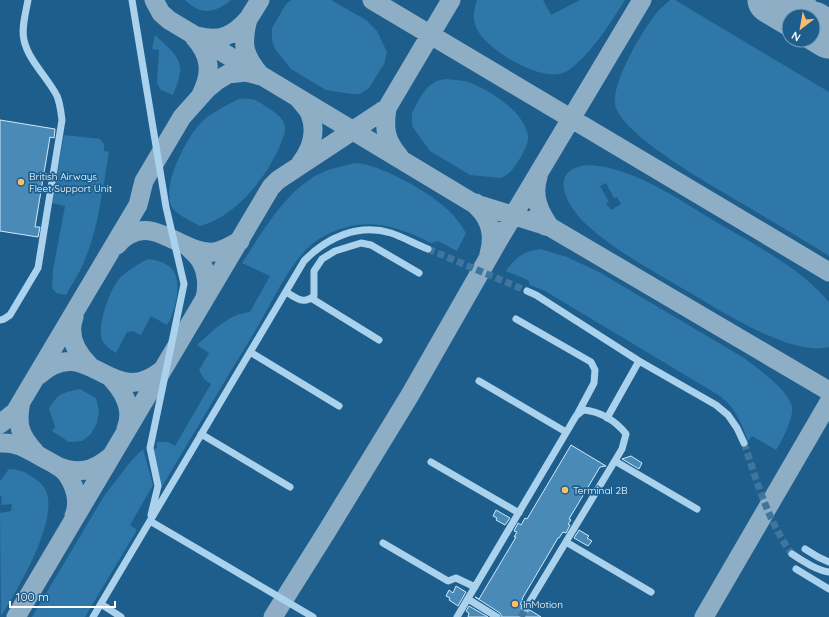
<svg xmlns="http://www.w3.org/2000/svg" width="829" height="617" font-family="Quicksand,sans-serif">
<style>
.green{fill:#2e77a8;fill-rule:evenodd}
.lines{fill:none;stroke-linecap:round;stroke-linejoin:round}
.taxiway{stroke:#8eaec6;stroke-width:19}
.runway{stroke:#8eaec6;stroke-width:47}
.building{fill:#4a8ab6;stroke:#d0e9f9}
.minor-tunnel{stroke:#40769d;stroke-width:7;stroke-dasharray:7 3.5;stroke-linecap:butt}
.minor{stroke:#aad2ec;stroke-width:7}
.poi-dot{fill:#fcbc69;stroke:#1e5e8c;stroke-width:1.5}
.labels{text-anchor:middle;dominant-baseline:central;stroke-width:3.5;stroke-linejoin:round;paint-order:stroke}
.poi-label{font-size:10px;fill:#fff;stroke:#1e5e8c;text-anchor:start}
</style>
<rect width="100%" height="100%" fill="#1e5e8c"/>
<path class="green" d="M 185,0 L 231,0 C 215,13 201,16 185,0 Z
M 291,0 L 331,0 L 366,20 L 377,31 L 387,52 L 384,64 L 369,88 L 360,94 L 351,94 L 326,90 L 291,69 L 275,49 L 272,40 L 272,28 L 286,4 Z
M 477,0 L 543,0 L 551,15 L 580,0 L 625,0 C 610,23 596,47 575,65 C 572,67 569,71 565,72 C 543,84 484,49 476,27 C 472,18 474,9 477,0 Z
M 670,0 L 675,0 L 829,92 L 829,256 C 800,238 772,221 743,204 C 713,186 628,139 616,108 C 608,88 642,31 655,15 C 659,9 665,5 670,0 Z
M 155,35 C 165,45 183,57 180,73 C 179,80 176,88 173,95 L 161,90 L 157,83 L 159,50 L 152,49 Z
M 446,79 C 452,80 459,80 465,81 C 487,88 523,110 528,135 C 530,144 517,165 511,171 C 508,174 505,176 501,178 L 470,175 L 430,151 L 412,126 L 412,113 L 421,96 L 428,87 L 436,81 Z
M 239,99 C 256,98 256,100 270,109 C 276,113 284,119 285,127 C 286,133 281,142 279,148 C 265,179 235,217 200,226 C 193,222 180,216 174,210 C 158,192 185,141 198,126 C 208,114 225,106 239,99 Z
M 64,135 L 100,139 L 104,144 L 104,151 L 109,152 C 103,186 99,225 86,257 C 81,271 73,282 66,295 L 56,293 L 52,288 L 53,270 L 65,206 L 52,203 Z
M 355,163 C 380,164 429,192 447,209 C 455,216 461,225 466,233 L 457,251 L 438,241 L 431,243 C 392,223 359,215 319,239 C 294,254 272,302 257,328 C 224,382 192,436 160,490 L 150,450 L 157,448 L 157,442 L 168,442 L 175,446 L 211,384 L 204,379 L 199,370 L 209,353 L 197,345 C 213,331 228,314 250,312 L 270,276 L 242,263 C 261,234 280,200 309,180 C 322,170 339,167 355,163 Z
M 586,165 C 633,166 679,200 718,223 C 757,246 799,267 829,302 L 829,347 C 814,351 796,346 782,341 C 746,328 713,306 680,287 C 648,268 614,250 587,225 C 568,208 546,171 586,165 ZM 606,183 L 614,198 L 617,197 L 621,204 L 611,210 L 606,203 L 609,202 L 600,186 Z
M 540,249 L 567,257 L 599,272 L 744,358 C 757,368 789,390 792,407 C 794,417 782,441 776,450 L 752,436 L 748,441 C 742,424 735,407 720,396 L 545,291 L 530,285 L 528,280 L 506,271 C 515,258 523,251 540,249 Z
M 148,259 C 156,260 165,262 171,268 C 184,280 175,312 167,325 L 151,316 L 141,335 L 133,331 L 127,332 L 116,353 C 111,350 104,345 102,340 C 97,326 110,288 120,278 C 128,270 138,264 148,259 Z
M 80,389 L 96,398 L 99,411 L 97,423 L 91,434 L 82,441 L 69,442 L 52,431 L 55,427 L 49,409 C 57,394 64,392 80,389 Z
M 143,449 L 153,485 L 130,525 L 137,530 L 85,617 L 32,617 L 104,496 L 131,461 Z
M 9,469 C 18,469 26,472 34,478 C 39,481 44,486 46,491 C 59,520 17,591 1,616 L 0,513 L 11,511 L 12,504 L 1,505 L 2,497 L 0,496 L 0,481 Z"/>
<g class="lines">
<path class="taxiway" d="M 154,0 L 161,13 L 169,20 L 473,203 L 550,227 L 829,391
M 372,0 L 829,272
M 242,29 L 260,0
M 197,36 C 220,42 233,36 248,19
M 194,37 C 211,56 212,73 201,95
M 299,99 C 302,103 308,109 310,114 C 317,132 311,150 300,164
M 387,108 C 384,128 385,140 399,156
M 538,177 C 532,196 539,212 550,227 L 545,226
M 476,203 L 473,203 C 489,216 495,234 489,254
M 117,245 C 120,242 124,237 129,235 C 157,218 184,255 214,252 C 223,251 231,245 240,241
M 189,248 C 193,252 198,256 200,260 C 207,271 208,286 205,298
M 74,317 C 67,336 76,352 89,365
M 39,375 C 89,331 111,412 162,370
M 111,378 C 124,392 134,410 126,429
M 21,402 C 16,424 20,436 35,452
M 0,424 L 15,412 L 138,205 L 144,181 L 182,117 L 207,89 L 218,80 L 228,74 L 246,72 L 261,76 C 244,56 241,45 248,19
M 0,443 C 18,442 27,449 43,458 C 50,462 60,466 66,473 C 75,485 80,502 74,516
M 57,466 C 78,475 93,471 110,457
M 16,617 L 271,187 L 278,180 L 387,108 L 451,0
M 273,617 L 327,531 L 410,395 L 498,241 L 642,0
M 704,617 L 829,402"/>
<path class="runway" d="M 771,0 L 798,16
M 813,25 L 829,35"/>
</g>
<path class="building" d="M 0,120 L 55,129 L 54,138 L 50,137 L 35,227 L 40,227 L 38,237 L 0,231 Z
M 571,445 L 606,466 L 600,467 L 569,519 L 571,520 L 568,524 L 570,525 L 566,533 L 563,532 L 559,538 L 558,538 L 522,599 L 523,600 L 520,604 L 522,605 L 521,608 L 523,612 L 526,613 L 530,610 L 541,617 L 502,617 L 500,613 L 475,597 L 479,599 L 516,537 L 514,537 L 517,532 L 514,531 L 518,523 L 521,525 L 525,518 L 527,519 Z
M 631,456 L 642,463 L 639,469 L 622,459 Z
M 496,510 L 510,518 L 505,525 L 496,520 L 497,518 L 493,516 Z
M 579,530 L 589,536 L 587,538 L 592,541 L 588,546 L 574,538 Z
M 456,586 L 466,592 L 458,606 L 449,600 L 450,598 L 446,596 L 449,590 L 453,593 Z
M 469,606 L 488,617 L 468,617 L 469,613 L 466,611 Z"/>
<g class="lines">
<path class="minor-tunnel" d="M 428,249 L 527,291
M 744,443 C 757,481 768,522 792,554
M 521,617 L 526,608"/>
<path class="minor" d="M 132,0 L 166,207 L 184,284 L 150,448 L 158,486 L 151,515
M 527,291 L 536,295 L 639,361 L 716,405 L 728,415 L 737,428 L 744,443
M 286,292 C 297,298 303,305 314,296 L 314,271 L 322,259 L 335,251 L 361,243 L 371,245 L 419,273
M 311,298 L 379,340
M 516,319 L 591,362 L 595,370 L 594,383 L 578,413
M 0,320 L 4,319 L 10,315 L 38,268 L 62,120 C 61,112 60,103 57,96 C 48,78 28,60 24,40 C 21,28 26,12 28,0
M 250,352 L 339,406
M 479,381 L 566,432
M 607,418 L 639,361
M 201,434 L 290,487
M 615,461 L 697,509
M 431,462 L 519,513
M 150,521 L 313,617
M 566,542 L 651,592
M 383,543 L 448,581 L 456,578 L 475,587
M 805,549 L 818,557 L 829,562
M 792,554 C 803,561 816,570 829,572
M 796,569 L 829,589
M 468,599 L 497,617
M 101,604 L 121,617
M 93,617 L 304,261 C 326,238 358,223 391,233 C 403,237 415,244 428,249
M 457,617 L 576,416 L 583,410 C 600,411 616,421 626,434 L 622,449 L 526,608"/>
</g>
<g class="poi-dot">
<circle cx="21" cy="182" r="4"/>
<circle cx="565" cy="490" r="4"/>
<circle cx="515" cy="604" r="4"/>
</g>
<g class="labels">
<g class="poi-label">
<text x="29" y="176">British Airways<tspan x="29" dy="12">Fleet Support Unit</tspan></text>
<text x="573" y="490">Terminal 2B</text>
<text x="523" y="604">InMotion</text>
</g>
</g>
<g transform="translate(801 28) rotate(211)"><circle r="19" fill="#1e5e8c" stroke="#789eba"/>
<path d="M0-3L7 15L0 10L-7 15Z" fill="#fcbc69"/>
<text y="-6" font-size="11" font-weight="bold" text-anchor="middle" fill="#ffffff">N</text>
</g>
<path d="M10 601v6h105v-6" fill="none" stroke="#ffffff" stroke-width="2"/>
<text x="16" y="601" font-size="12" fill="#ffffff" stroke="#1e5e8c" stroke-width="3" paint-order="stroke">100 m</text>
</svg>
